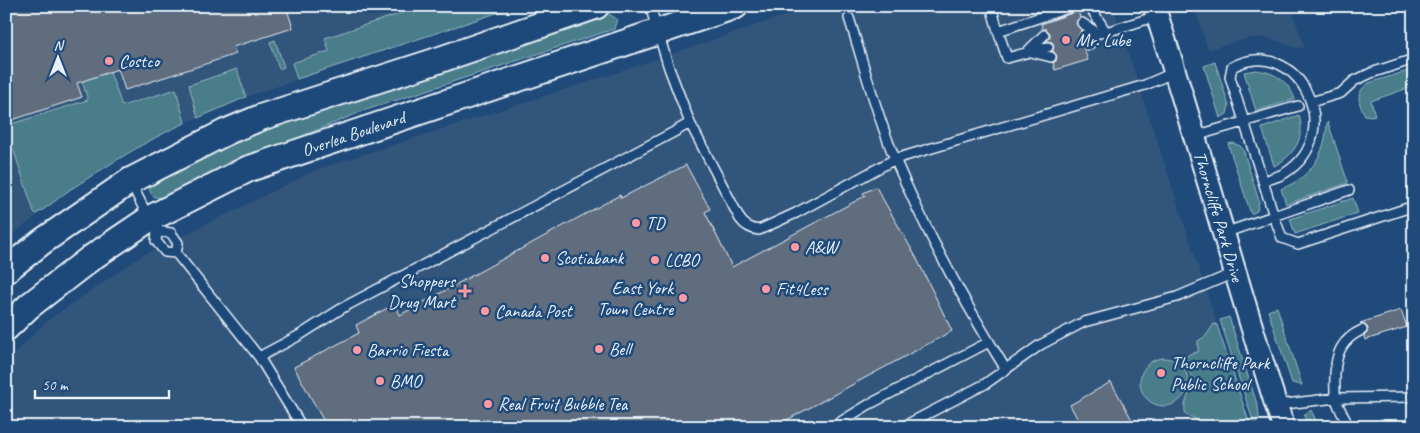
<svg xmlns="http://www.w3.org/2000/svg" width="1420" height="433" font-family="Caveat,sans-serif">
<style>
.built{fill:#32547b}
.green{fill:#497d8a;stroke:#98b7c1}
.building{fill:#5e6d7e;stroke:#e8f1f8}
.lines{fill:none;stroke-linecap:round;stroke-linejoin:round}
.service-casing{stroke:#e8f1f8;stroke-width:12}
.tertiary-casing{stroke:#e8f1f8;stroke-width:25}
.secondary-casing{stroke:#e8f1f8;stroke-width:29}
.service{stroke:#1f4a7a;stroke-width:9}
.tertiary{stroke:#1f4a7a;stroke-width:21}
.secondary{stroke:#1f4a7a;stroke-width:25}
.poi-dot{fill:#ff9aa2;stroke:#1f4a7a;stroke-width:2}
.labels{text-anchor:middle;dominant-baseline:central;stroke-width:5;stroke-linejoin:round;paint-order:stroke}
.poi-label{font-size:18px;fill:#e8f1f8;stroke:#1f4a7a;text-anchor:start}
.street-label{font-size:18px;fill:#e8f1f8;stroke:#1f4a7a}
</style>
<rect width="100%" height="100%" fill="#1f4a7a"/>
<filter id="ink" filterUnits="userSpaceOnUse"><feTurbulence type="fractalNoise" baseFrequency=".02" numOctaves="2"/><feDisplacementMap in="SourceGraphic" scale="10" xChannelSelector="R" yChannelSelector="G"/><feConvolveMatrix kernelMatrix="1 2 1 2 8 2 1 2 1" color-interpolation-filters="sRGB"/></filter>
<g filter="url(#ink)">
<path class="built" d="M 6,6 L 518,6 L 246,97 L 172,129 L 137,147 L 67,192 L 6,240 Z
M 814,6 L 1113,6 L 1251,427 L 6,427 L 6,362 L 48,320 L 143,255 L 318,169 L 609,75 Z
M 1183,6 L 1290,6 L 1305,48 L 1293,47 L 1278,41 L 1260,37 L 1245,39 L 1208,50 L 1194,7 L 1184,9 Z"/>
<path class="green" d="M 408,6 L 518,6 L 297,79 L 292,63 L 329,51 L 325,38 L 405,12 Z
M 609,14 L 617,19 L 614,29 L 363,111 L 244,160 L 165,198 C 154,199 149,195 149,184 L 222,142 L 603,15 Z
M 275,40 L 284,67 L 279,69 L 270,42 Z
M 1215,62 L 1229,106 L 1227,114 L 1220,118 L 1204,66 Z
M 237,69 L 246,97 L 198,118 L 189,85 Z
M 1414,69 L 1414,86 L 1371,101 L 1375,115 L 1371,116 L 1365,115 C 1357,102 1356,91 1369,83 Z
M 1256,70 C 1275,72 1288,81 1295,99 L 1256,111 L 1244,72 Z
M 110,72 L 122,106 L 176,89 L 185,123 C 145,141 109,165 71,189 C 59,197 49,207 36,214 L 34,212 L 9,136 L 8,125 L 88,100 L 82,81 Z
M 1299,115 C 1306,137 1294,156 1274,166 L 1262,128 Z
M 1328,122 L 1348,183 L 1286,204 L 1281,189 C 1312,177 1325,154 1327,123 Z
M 1233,143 L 1240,146 L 1243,149 L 1259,201 L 1257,211 L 1251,214 L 1228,144 Z
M 1353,198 L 1358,213 L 1295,234 L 1290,219 Z
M 1277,307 L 1302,385 L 1292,383 L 1268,311 Z
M 1229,317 L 1258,407 L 1259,417 L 1255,427 L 1220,320 Z
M 1214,324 L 1217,325 L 1249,422 L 1246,427 L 1193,427 L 1195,425 L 1196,419 L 1186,415 C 1181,403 1192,393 1192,381 C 1192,374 1184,364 1185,359 C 1186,354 1193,353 1198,352 L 1198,341 L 1206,336 Z
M1140 382a24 24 0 1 1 48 0a24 24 0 1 1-48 0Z
M 1311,410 L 1319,427 L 1309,427 L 1304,416 Z"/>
<path class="building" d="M 6,6 L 286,6 L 293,28 L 233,47 L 236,54 L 125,90 L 118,69 L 77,83 L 82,97 L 6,122 Z
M 1035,6 L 1053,6 L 1037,12 Z
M 1078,11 L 1080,17 L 1076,23 L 1081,30 L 1079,36 L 1084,41 L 1083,46 L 1088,60 L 1055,70 L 1053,63 L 1056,61 L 1057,56 L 1053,51 L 1054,45 L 1052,42 L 1047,41 L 1050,37 L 1050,33 L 1046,29 L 1042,29 L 1041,24 Z
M 686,165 L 710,209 L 705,212 L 732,267 L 865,196 L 863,193 L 876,187 L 916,257 L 952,331 L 774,427 L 327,427 L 294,367 L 359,333 L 356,325 L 395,304 L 400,315 L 620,195 L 621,198 Z
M 1401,310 L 1407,327 L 1365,340 L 1364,336 L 1367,333 L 1368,328 L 1365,325 L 1360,323 Z
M 1111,382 L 1136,427 L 1082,427 L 1070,405 Z"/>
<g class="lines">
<g class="service-casing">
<path id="service" d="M 650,6 L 669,68 L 690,123 L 740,219 C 745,226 750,229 759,230 L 796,213 L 895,159 L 1145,85 L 1175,72
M 991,6 L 998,31 L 1062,10 L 1060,6
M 1087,6 L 1092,10 L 1106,32 L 1157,16
M 1062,10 L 1074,6
M 849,18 C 864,65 876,114 895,159 C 926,232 964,302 1005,368
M 1082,23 L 1096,32
M 998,31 L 1007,58 L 1048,47
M 1085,35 L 1106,32
M 1089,45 L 1096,32
M 1028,51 L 1044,35
M 1031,52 L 1051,57
M 1311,102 L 1341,93 L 1354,81 L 1371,73 L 1414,59
M 1195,136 L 1298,106
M 1263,181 C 1270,179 1278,177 1285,173 C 1349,133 1296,32 1232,67 L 1230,77 L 1274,216 L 1282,238 L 1298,244 L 1414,206
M 131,183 L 149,219 L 157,231 L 156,241 L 165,252 L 176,253 L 259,357 L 302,427
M 157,231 L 171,233 L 178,243 L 176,253
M 1224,233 L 1349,190
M 259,357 L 300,335 L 344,307 L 674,132 L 690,123
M 1277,405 L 1336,398 L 1414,397
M 832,427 L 868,405 L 989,342
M 902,427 L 985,384 L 1040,345 L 1084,322 L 1177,297 L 1234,273
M 1349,427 C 1345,418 1338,408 1336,398 C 1334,390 1335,382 1335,374 C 1336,353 1342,339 1362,330"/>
</g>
<g class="tertiary-casing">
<g id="tertiary">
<path id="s1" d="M 1154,6 C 1197,139 1234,273 1276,405 L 1284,427"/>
</g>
</g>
<g class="secondary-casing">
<g id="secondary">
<path d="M 6,270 L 43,241 L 130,181 L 226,132 L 262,117 L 430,63 L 596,6"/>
<path id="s2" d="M 6,328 L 29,306 L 91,258 L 149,219 L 248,169 L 735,6"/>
</g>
</g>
<use href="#service" class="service"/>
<use href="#tertiary" class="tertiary"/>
<use href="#secondary" class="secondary"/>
</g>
</g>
<g class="poi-dot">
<circle cx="1066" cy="40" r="5"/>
<circle cx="109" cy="61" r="5"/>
<circle cx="636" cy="223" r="5"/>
<circle cx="795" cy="247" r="5"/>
<circle cx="545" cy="258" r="5"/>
<circle cx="655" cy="260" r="5"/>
<circle cx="766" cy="289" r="5"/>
<path d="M462.5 283.5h5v5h5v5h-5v5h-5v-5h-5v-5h5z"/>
<circle cx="683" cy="298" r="5"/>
<circle cx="485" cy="311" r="5"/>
<circle cx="599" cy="349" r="5"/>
<circle cx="357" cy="350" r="5"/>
<circle cx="1161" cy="373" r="5"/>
<circle cx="380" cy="381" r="5"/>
<circle cx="488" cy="404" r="5"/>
</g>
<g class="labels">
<g class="poi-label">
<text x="1076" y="40">Mr. Lube</text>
<text x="119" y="61">Costco</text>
<text x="646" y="223">TD</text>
<text x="805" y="247">A&amp;W</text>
<text x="555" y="258">Scotiabank</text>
<text x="665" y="260">LCBO</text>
<text x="455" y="281" text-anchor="end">Shoppers<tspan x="455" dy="21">Drug Mart</tspan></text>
<text x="673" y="288" text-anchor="end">East York<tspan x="673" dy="21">Town Centre</tspan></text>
<text x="776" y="289">Fit4Less</text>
<text x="495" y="311">Canada Post</text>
<text x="609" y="349">Bell</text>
<text x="367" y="350">Barrio Fiesta</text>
<text x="1171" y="363">Thorncliffe Park<tspan x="1171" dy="21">Public School</tspan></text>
<text x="390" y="381">BMO</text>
<text x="498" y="404">Real Fruit Bubble Tea</text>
</g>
<g class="street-label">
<text stroke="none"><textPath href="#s2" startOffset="402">Overlea Boulevard</textPath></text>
<text stroke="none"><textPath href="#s1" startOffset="220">Thorncliffe Park Drive</textPath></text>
</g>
</g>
<rect width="1420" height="433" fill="none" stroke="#1f4a7a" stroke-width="25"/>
<rect x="12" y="12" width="1395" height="408" fill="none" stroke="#e8f1f8" stroke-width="2" filter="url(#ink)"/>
<g transform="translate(58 58)" stroke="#1f4a7a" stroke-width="4" paint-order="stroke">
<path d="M0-4L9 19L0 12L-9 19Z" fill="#e8f1f8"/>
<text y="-8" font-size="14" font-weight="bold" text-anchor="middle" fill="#e8f1f8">N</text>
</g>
<path d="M35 390v8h134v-8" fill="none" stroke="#e8f1f8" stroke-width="2.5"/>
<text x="42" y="390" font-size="15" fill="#e8f1f8" stroke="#1f4a7a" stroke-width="4" paint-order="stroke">50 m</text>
</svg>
